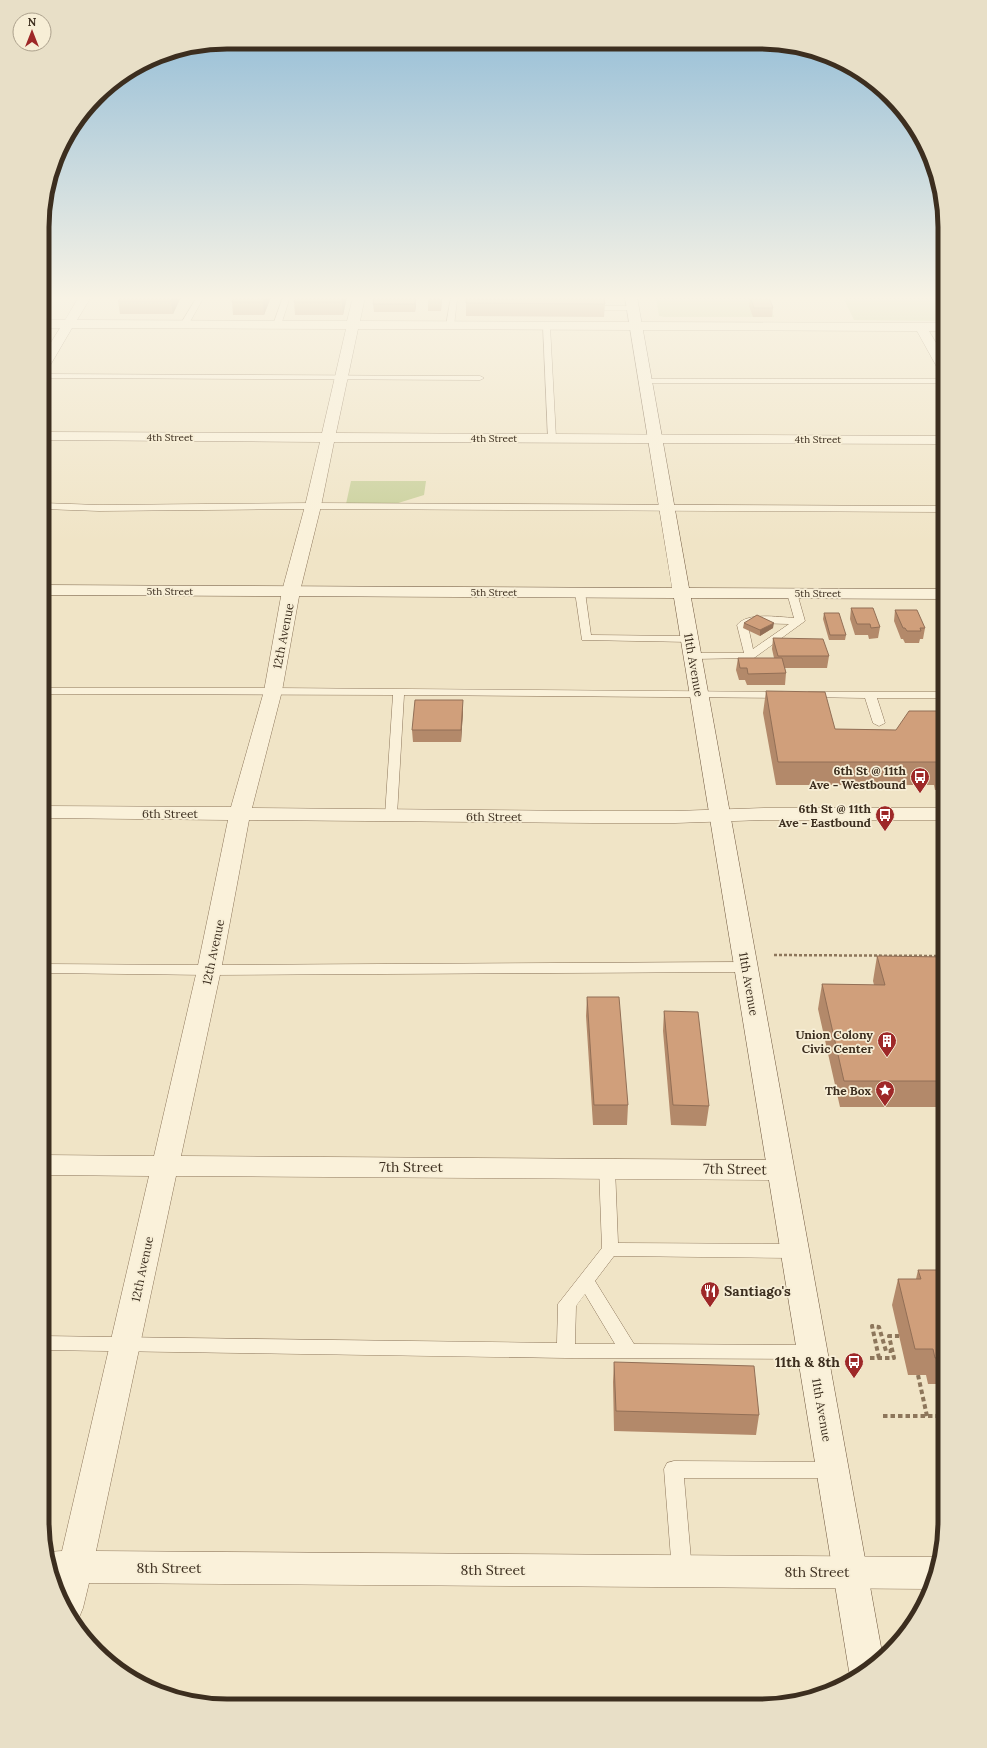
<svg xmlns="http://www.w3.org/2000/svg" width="987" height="1748" font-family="Lora,serif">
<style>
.green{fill:#c8cf99}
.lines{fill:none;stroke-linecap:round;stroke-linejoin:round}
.lane-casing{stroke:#8d765b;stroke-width:1}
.street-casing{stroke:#8d765b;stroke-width:1}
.secondary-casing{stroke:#6f573e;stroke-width:1}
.path-far1{stroke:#8d765b;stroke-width:2.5;stroke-dasharray:3 2;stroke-linecap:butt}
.path{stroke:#8d765b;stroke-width:4;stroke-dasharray:4.5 3;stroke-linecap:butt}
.lane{fill:#faf1da;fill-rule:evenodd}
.street{fill:#faf1da;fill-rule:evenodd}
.secondary{fill:#faf1da;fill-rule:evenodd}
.wall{fill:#b3896a}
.shaded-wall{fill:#926f56}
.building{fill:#d09f7b;stroke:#926f56}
.labels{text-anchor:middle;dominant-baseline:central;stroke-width:3.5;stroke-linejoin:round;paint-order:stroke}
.far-street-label{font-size:10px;fill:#3c2e1f;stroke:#f7eed6}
.street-label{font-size:12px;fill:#3c2e1f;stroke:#f7eed6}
.poi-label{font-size:12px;font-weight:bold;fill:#3c2e1f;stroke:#f7eed6;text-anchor:end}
.near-street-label{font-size:14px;fill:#3c2e1f;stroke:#f7eed6}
.near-poi-label{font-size:14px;font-weight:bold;fill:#3c2e1f;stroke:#f7eed6;text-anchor:start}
.rim{fill:none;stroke:#3c2e1f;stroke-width:5}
</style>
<rect width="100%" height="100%" fill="#f0e4c6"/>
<path class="green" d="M 656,297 L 766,297 L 774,317 L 665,317 L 659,316 Z
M 843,297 L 945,297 L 945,321 L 854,320 Z
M 351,481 L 426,481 L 424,495 L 395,504 L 346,504 Z"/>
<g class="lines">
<g class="lane-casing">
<path id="lane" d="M 197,297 L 204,297 L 187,327 L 181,327 L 180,325 Z
M 283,297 L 290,297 L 281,325 L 277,327 L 274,327 L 273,325 Z
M 451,297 L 458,297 L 457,300 L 454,326 L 450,328 L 446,326 Z
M 585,306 L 632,306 L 636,308 L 632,310 L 585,310 Z
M 543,324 L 549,324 L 550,326 L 556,438 L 552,441 L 548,438 Z
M 43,374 L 480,376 L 484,378 L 480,380 L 43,378 Z
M 642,379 L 945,379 L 945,383 L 642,383 Z
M 43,503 L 99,505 L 313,503 L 945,506 L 945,512 L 313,509 L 99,511 L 43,509 Z
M 580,589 L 585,592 L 591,635 L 690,636 L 695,639 L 690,642 L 582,640 L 575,592 Z
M 792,590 L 797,593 L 805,621 L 754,658 L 693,659 L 688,656 L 693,653 L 744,653 L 737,625 C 747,612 778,617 794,618 L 787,593 ZM 753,623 L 789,624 L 753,649 L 748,626 Z
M 43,688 L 273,688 L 783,692 L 789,695 L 783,698 L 404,695 L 397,815 L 395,818 L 387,818 L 385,815 L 393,695 L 43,694 Z
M 809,692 L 945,692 L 945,698 L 877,698 L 885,723 L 879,726 L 873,723 L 865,698 L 805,697 L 803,695 Z
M 746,962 L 751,964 L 753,967 L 751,970 L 746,972 L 209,975 L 43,973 L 43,964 L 209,965 Z
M 607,1162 L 613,1164 L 615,1168 L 618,1243 L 795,1244 L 801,1246 L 803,1251 L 801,1256 L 795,1258 L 614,1256 L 595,1281 L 634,1344 L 812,1345 L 818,1347 L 821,1352 L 818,1357 L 812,1359 L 566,1358 L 42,1350 L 42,1336 L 557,1343 L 558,1304 L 602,1248 L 599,1168 L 601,1164 ZM 585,1294 L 615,1344 L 575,1344 L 576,1306 Z
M 674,1461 L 832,1462 L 839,1464 L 842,1470 L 839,1476 L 832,1478 L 684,1478 L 692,1571 L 689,1578 L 682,1580 L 675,1578 L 672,1571 L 664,1469 L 667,1463 Z"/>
</g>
<g class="street-casing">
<path id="street" d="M 79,297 L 91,297 L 77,320 L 347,321 L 353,297 L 365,297 L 360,321 L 945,323 L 945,331 L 929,331 L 945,358 L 945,373 L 940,372 L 938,369 L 917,331 L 358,329 L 336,433 L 945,436 L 945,444 L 334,442 L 321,506 L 300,591 L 282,691 L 252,808 L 593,811 L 675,811 L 764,808 L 945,808 L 945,820 L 764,820 L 675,823 L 593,823 L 249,820 L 221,970 L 181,1156 L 780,1160 L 790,1163 L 794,1170 L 790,1177 L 780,1180 L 176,1176 L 96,1551 L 935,1557 L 939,1559 L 932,1589 L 89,1583 L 83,1608 L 78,1620 L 74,1621 L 54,1585 L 54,1583 L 52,1581 L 47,1552 L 62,1551 L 149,1176 L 42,1175 L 42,1155 L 154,1156 L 197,970 L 228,820 L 43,818 L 43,806 L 231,807 L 264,691 L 282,591 L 305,506 L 320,442 L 43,440 L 43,432 L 322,433 L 346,329 L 72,328 L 48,369 L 43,370 L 43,355 L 60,328 L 43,328 L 43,320 L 65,320 Z"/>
</g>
<g class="secondary-casing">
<path id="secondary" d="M 625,297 L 637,297 L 689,588 L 945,589 L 945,599 L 691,598 L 883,1658 L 873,1668 L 852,1679 L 849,1671 L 674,598 L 43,595 L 43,585 L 672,588 Z"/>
</g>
<path class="path-far1" d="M 774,955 L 945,956"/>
<path class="path" d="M 870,1358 L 894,1358 L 889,1336 L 899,1336
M 879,1358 L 872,1326 L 879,1327 L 886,1351 L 892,1351
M 918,1375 L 927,1416
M 883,1416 L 945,1416"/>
<use href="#lane" class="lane"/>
<use href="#street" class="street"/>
<use href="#secondary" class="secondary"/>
</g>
<path class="wall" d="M 43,297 L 54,297 L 48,306 L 43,306 Z
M 121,297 L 181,297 L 173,314 L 120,314 L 118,301 Z
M 271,297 L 264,315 L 233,315 L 232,302 Z
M 296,297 L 347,297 L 343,315 L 295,315 L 294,302 Z
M 416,297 L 416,305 L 415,312 L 374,312 L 373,304 Z
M 428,297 L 442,297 L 441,311 L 428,311 Z
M 466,297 L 477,299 L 605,304 L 604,317 L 466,316 Z
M 750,297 L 773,308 L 772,317 L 753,317 L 749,306 Z
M 851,608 L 880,627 L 878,638 L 869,639 L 868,635 L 855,635 L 850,619 Z
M 895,610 L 925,628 L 923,639 L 920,639 L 919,643 L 905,643 L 903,639 L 901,639 L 894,621 Z
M 939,611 L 945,611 L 945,641 L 937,622 Z
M 824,613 L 846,635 L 845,640 L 829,640 L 823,619 Z
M 744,623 L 773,628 L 760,636 L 743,628 Z
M 773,638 L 829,656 L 827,668 L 785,668 L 786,673 L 785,685 L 747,685 L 745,680 L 739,680 L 736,670 L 738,658 L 774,658 L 772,649 Z
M 766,691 L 835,729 L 896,730 L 945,713 L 945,790 L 935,790 L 934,785 L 776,785 L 763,713 Z
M 463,711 L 461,742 L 413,742 L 412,730 Z
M 877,956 L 945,957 L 945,1107 L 840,1107 L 818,1009 L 822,984 L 874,985 L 873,981 Z
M 587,997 L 628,1105 L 627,1125 L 593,1125 L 586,1016 Z
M 664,1011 L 709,1106 L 706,1126 L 671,1125 L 663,1031 Z
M 918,1270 L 945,1270 L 945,1384 L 928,1384 L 926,1375 L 908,1375 L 892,1305 L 898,1279 L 916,1279 Z
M 614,1362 L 759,1415 L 756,1435 L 614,1431 L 613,1382 Z"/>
<path class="shaded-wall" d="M 47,297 L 54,297 L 48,306 L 47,298 Z
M 173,297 L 181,297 L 173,314 L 171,301 Z
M 265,297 L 271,297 L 264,315 L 263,302 Z
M 343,297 L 347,297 L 343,315 L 342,302 Z
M 416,297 L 416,305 L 415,312 L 415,304 Z
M 441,297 L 442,297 L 441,311 Z
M 774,623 L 773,628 L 760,636 L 760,630 Z
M 463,700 L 463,711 L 461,742 L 461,730 Z"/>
<path class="building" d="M 121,297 L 173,297 L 171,301 L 118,301 Z
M 234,297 L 265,297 L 263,302 L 232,302 Z
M 296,297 L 343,297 L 342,302 L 294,302 Z
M 374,297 L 416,297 L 415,304 L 373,304 Z
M 428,297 L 441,297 L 441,298 L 428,298 Z
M 466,297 L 477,297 L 477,299 L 604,298 L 605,304 L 466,303 Z
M 750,297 L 769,297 L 773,308 L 754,308 Z
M 851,608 L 873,608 L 880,627 L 871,628 L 870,624 L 857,624 Z
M 895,610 L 917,610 L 925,628 L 920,628 L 921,631 L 907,631 L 905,628 L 903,628 Z
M 939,611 L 945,611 L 945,625 Z
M 824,613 L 839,613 L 846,635 L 830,635 Z
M 757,615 L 774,623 L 760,630 L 744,623 Z
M 773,638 L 823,639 L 829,656 L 778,656 Z
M 738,658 L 782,658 L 786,673 L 748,674 L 747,668 L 740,668 Z
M 766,691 L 825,692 L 835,729 L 896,730 L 909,711 L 941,711 L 945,713 L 945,767 L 939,767 L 938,762 L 778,762 Z
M 415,700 L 463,700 L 461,730 L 412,730 Z
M 877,956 L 945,957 L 945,1081 L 844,1081 L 822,984 L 885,985 Z
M 587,997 L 619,997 L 628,1105 L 594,1105 Z
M 664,1011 L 698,1012 L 709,1106 L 673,1105 Z
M 918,1270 L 945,1270 L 945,1358 L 935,1358 L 933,1349 L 915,1349 L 898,1279 L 921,1279 Z
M 614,1362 L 754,1366 L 759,1415 L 616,1411 Z"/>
<linearGradient id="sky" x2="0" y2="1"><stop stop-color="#8ebad6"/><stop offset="0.55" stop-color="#f8f3e5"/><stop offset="1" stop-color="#f8f3e5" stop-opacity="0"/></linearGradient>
<rect width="987" height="542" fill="url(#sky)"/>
<defs>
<g id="bus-pin" transform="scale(1)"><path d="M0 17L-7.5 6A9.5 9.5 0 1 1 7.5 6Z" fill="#9e2828" stroke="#f7eed6"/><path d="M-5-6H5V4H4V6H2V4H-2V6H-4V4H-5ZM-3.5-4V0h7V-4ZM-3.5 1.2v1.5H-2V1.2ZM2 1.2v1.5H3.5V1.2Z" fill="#fff"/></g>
<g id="building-pin" transform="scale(1)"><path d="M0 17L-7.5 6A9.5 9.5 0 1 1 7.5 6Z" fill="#9e2828" stroke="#f7eed6"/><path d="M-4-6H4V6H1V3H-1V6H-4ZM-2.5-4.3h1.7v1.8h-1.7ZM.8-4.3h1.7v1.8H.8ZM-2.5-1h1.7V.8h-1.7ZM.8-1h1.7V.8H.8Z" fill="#fff"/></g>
<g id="sight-pin" transform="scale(1)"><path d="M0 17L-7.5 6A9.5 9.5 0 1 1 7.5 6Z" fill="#9e2828" stroke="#f7eed6"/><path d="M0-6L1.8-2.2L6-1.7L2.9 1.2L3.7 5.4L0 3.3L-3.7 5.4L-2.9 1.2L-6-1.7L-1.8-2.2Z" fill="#fff"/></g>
<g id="restaurant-pin" transform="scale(1)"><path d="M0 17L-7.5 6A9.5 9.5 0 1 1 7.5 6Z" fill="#9e2828" stroke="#f7eed6"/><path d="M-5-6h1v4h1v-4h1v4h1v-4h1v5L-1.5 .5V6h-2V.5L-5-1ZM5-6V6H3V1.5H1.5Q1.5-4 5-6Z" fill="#fff"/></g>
</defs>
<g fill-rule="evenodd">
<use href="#bus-pin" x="920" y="777"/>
<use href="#bus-pin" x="885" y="815"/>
<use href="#building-pin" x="887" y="1041"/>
<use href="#sight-pin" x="885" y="1090"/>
<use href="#restaurant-pin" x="710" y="1291"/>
<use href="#bus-pin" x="854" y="1362"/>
</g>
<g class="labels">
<g class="far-street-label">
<text x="170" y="437">4th Street</text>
<text x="494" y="438">4th Street</text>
<text x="818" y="439">4th Street</text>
<text x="170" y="591">5th Street</text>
<text x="494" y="592">5th Street</text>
<text x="818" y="593">5th Street</text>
</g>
<g class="street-label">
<text transform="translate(283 636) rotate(-79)">12th Avenue</text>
<text transform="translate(694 665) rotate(80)">11th Avenue</text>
<text x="170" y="813">6th Street</text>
<text x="494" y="816">6th Street</text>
<text transform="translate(213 952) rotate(-78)">12th Avenue</text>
<text transform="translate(749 984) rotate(80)">11th Avenue</text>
<text transform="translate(142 1269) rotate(-78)">12th Avenue</text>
<text transform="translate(822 1410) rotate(80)">11th Avenue</text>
</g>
<g class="poi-label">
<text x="906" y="770">6th St @ 11th<tspan x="906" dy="14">Ave - Westbound</tspan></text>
<text x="871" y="808">6th St @ 11th<tspan x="871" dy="14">Ave - Eastbound</tspan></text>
<text x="873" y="1034">Union Colony<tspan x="873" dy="14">Civic Center</tspan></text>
<text x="871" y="1090">The Box</text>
</g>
<g class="near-street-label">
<text x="411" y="1167">7th Street</text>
<text transform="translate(735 1169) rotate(1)">7th Street</text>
<text x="169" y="1568">8th Street</text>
<text x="493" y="1570">8th Street</text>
<text x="817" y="1572">8th Street</text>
</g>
<g class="near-poi-label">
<text x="724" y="1291">Santiago's</text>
<text x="840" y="1362" text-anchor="end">11th &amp; 8th</text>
</g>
</g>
<path d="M0 0H987V1748H0ZM227 49H760A178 178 0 0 1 938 227V1521A178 178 0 0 1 760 1699H227A178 178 0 0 1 49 1521V227A178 178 0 0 1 227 49Z" fill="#e8dfc7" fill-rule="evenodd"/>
<path class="rim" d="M227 49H760A178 178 0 0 1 938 227V1521A178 178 0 0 1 760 1699H227A178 178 0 0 1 49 1521V227A178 178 0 0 1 227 49Z"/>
<g transform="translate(32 32)"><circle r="19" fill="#f7eed6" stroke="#aca18d"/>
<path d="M0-3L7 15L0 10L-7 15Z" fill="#9e2828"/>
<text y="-6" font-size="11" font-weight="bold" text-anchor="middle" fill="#3c2e1f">N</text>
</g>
</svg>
